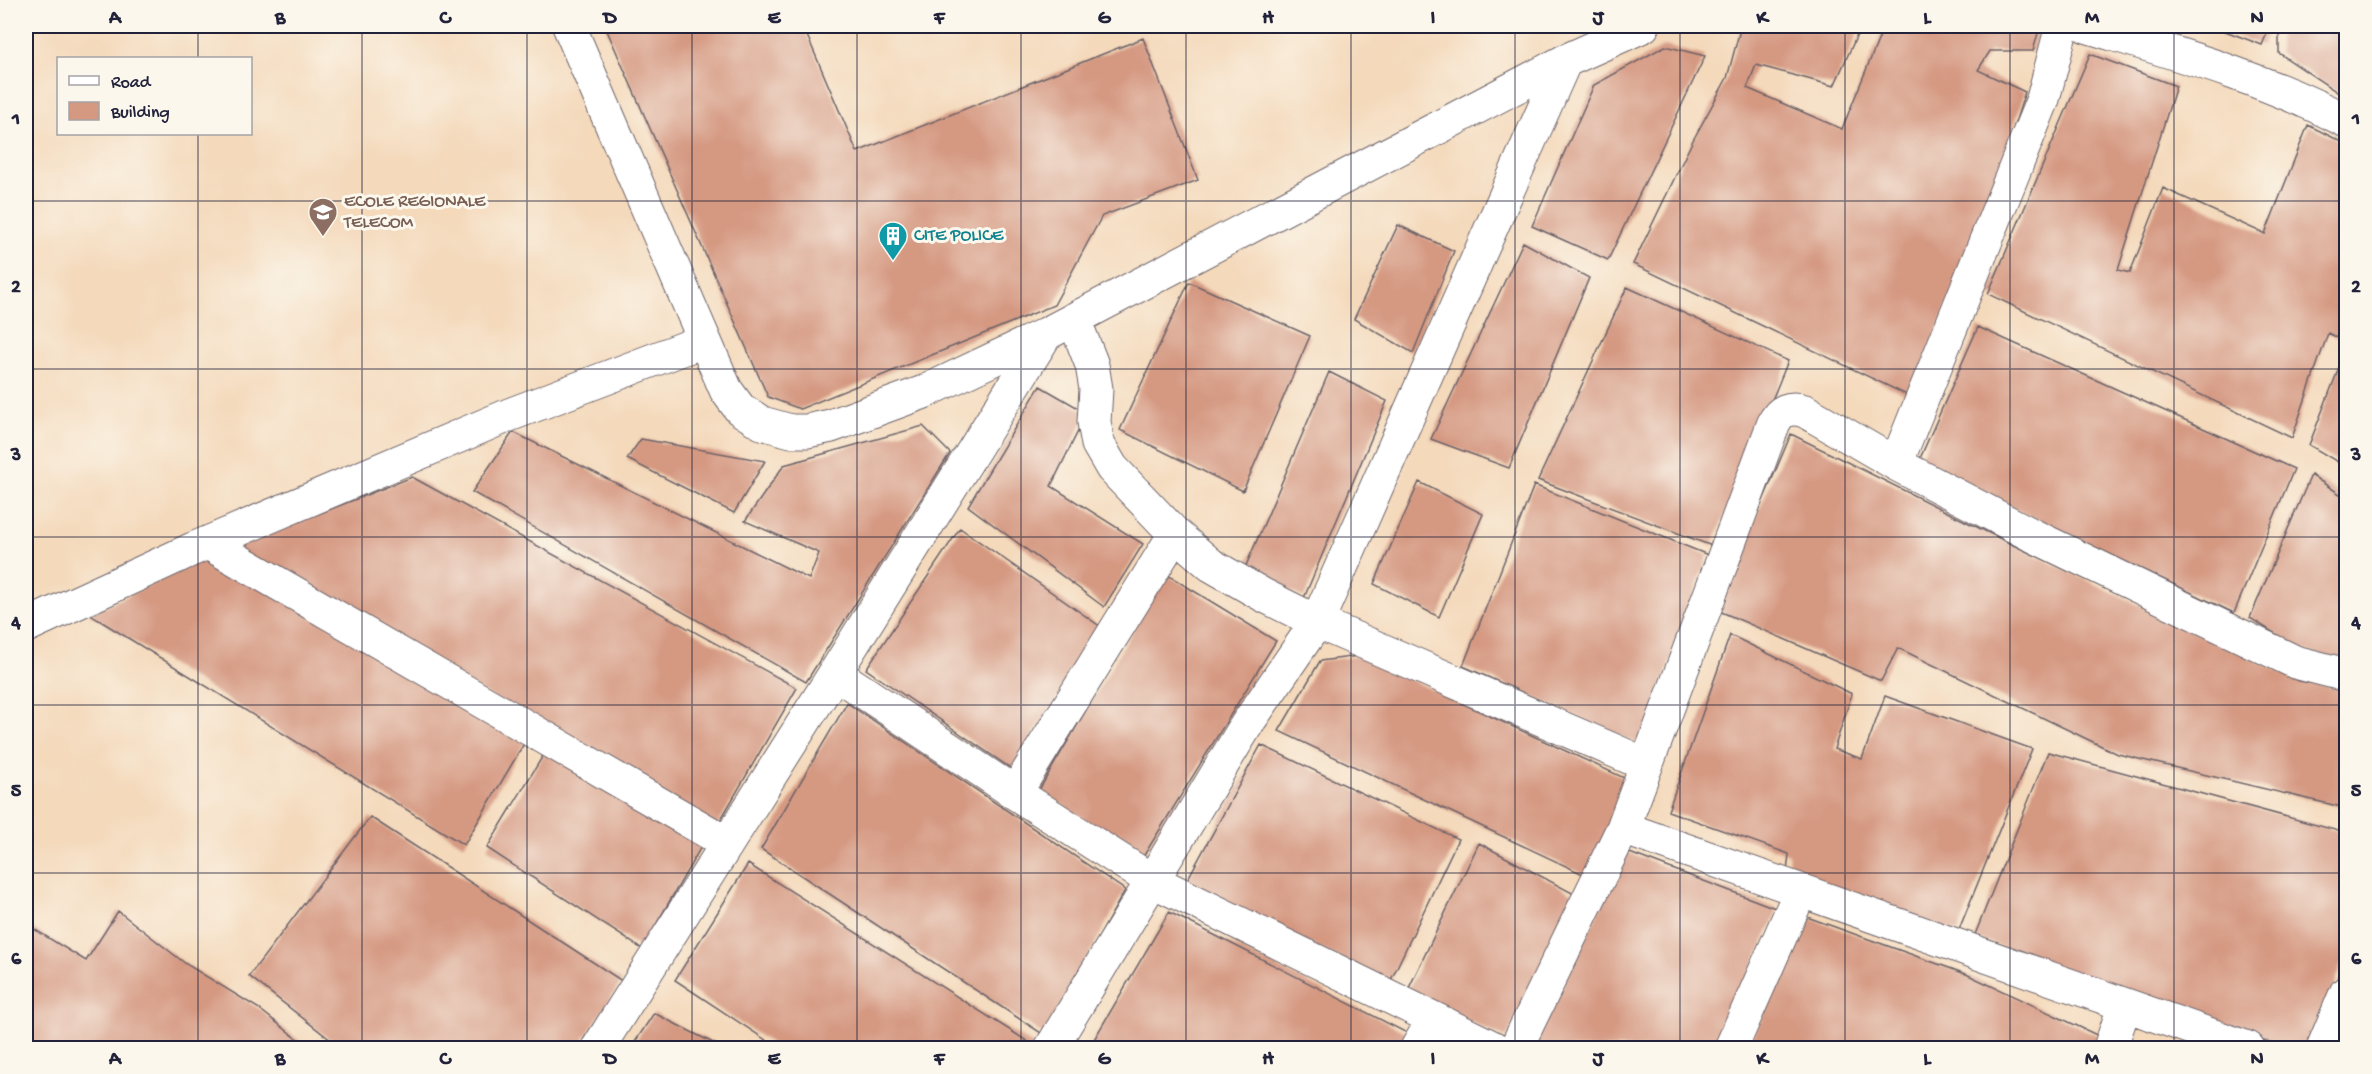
<svg xmlns="http://www.w3.org/2000/svg" width="2372" height="1074" font-family="'Gochi Hand',sans-serif">
<style>
.building{fill:#d59982}
.lines{fill:none;stroke-linecap:round;stroke-linejoin:round}
.minor-casing{stroke:#6c6268;stroke-width:35}
.minor{stroke:#fff;stroke-width:33}
.grid{fill:none;stroke:#22223b;stroke-width:1.5;stroke-opacity:0.55}
.labels{text-anchor:middle;dominant-baseline:central;stroke-width:6;stroke-linejoin:round;paint-order:stroke}
.education-label{font-size:18px;fill:#785e54;stroke:#fbf7ec;text-anchor:start}
.culture-label{font-size:18px;fill:#0d838f;stroke:#fbf7ec;text-anchor:start}
.neatline{fill:none;stroke:#22223b;stroke-width:2}
.grid-label{font-size:20px;text-anchor:middle;font-weight:bold;fill:#22223b}
</style>
<rect width="100%" height="100%" fill="#fbf7ec"/>
<filter id="ink" filterUnits="userSpaceOnUse"><feTurbulence type="fractalNoise" baseFrequency=".0167" numOctaves="2"/><feDisplacementMap in="SourceGraphic" scale="12" xChannelSelector="R" yChannelSelector="G"/><feConvolveMatrix kernelMatrix="1 2 1 2 8 2 1 2 1" color-interpolation-filters="sRGB"/></filter>
<filter id="wash" filterUnits="userSpaceOnUse"><feTurbulence type="fractalNoise" baseFrequency=".008" numOctaves="4" result="noise"/><feDisplacementMap in="SourceGraphic" scale="24" xChannelSelector="R" yChannelSelector="G"/><feGaussianBlur stdDeviation="1.35" result="paint"/><feColorMatrix in="noise" values="0 0 0 0 0 0 0 0 0 0 0 0 0 0 0 0 0 1.4 0 .05"/><feComposite in="paint" operator="in"/></filter>
<g filter="url(#wash)">
<rect width="100%" height="100%" fill="#f4d9bb"/>
<g id="blocks">
<path class="building" d="M 605,26 L 803,26 L 857,152 L 1143,38 L 1198,180 L 1102,216 L 1054,305 L 800,409 L 768,397 Z
M 1741,26 L 1861,26 L 1834,86 L 1756,65 L 1747,88 L 1842,129 L 1884,26 L 2040,26 L 2033,51 L 1990,51 L 1978,70 L 2025,92 L 1997,179 L 1911,397 L 1633,264 L 1692,142 L 1727,78 Z
M 2212,26 L 2270,26 L 2262,45 Z
M 2282,26 L 2346,26 L 2346,98 L 2279,53 L 2279,31 Z
M 1665,46 L 1705,56 L 1608,260 L 1532,226 L 1594,85 Z
M 2090,54 L 2176,86 L 2118,270 L 2130,273 L 2163,188 L 2265,234 L 2308,125 L 2346,144 L 2346,342 L 2328,333 L 2292,438 L 1988,294 Z
M 1398,225 L 1454,251 L 1413,353 L 1354,319 Z
M 1523,242 L 1589,278 L 1509,468 L 1431,439 Z
M 1189,282 L 1310,336 L 1243,491 L 1120,430 Z
M 1627,287 L 1788,361 L 1712,546 L 1538,480 Z
M 1978,327 L 2294,469 L 2234,613 L 1918,463 Z
M 2344,355 L 2346,356 L 2346,467 L 2309,445 Z
M 1329,372 L 1387,401 L 1304,598 L 1245,568 Z
M 1040,386 L 1087,413 L 1051,486 L 1143,544 L 1104,607 L 968,506 Z
M 923,426 L 950,453 L 806,682 L 472,492 L 513,432 L 809,579 L 819,553 L 745,521 L 784,465 Z
M 1791,434 L 2013,545 L 2299,681 L 2346,689 L 2346,808 L 2118,754 L 1898,648 L 1881,681 L 1717,610 Z
M 641,439 L 765,461 L 734,513 L 627,459 Z
M 2311,475 L 2346,498 L 2346,666 L 2297,647 L 2250,618 Z
M 412,477 L 797,688 L 717,826 L 232,548 Z
M 1419,482 L 1483,514 L 1439,617 L 1374,584 Z
M 1534,485 L 1708,555 L 1641,745 L 1463,666 Z
M 960,528 L 1101,627 L 1012,769 L 866,669 Z
M 211,556 L 525,742 L 464,845 L 89,614 Z
M 1166,574 L 1276,641 L 1143,857 L 1039,790 Z
M 1730,635 L 1852,694 L 1834,749 L 1862,759 L 1885,696 L 2032,749 L 1958,932 L 1787,872 L 1789,854 L 1668,811 Z
M 1359,656 L 1631,781 L 1587,876 L 1279,731 L 1320,661 Z
M 847,703 L 1125,890 L 1044,1035 L 761,849 Z
M 1261,745 L 1458,839 L 1390,982 L 1185,884 Z
M 547,749 L 705,840 L 642,949 L 487,848 Z
M 2048,752 L 2346,833 L 2346,954 L 2312,1048 L 2286,1048 L 1974,937 Z
M 370,817 L 622,981 L 578,1048 L 341,1048 L 249,976 Z
M 1479,843 L 1576,895 L 1506,1038 L 1407,992 Z
M 1627,852 L 1778,909 L 1718,1048 L 1541,1048 L 1534,1045 Z
M 748,864 L 1038,1048 L 778,1048 L 675,980 Z
M 118,911 L 186,964 L 258,1008 L 309,1048 L 26,1048 L 26,924 L 86,961 Z
M 1169,912 L 1409,1034 L 1400,1048 L 1089,1048 Z
M 1807,917 L 1966,974 L 2101,1037 L 2097,1048 L 1748,1048 Z
M 654,1013 L 723,1048 L 631,1048 Z
M 2133,1043 L 2147,1048 L 2131,1048 Z"/>
</g>
</g>
<g filter="url(#ink)">
<use href="#blocks" fill-opacity="0" stroke="#6c6268" stroke-width="1.5"/>
<g class="lines">
<g class="minor-casing">
<path id="minor" d="M 569,26 L 726,390 L 740,409 L 762,423 L 791,431 L 807,431 L 831,426 L 924,392 L 1046,334 L 1565,61 L 1643,26
M 2086,26 C 2174,53 2264,78 2346,121
M 1074,319 L 1092,365 L 1096,389 L 1094,422 L 1098,444 L 1112,468 L 1175,534 L 1211,565 L 1263,595 L 1317,622 L 1645,764
M 1896,464 L 2043,99 L 2062,26
M 208,543 L 727,843
M 26,626 L 193,549 L 509,415 L 703,341
M 835,673 L 1015,793 L 1151,880 L 1494,1048
M 1015,793 L 1175,534
M 1623,828 L 1773,425 C 1779,410 1790,406 1805,411 L 1896,464 L 2032,535 L 2295,662 L 2346,675
M 598,1048 L 835,673 L 1046,334
M 1051,1048 L 1247,724 L 1317,622 L 1565,61
M 1417,1048 L 1434,1019
M 1516,1048 L 1623,828 L 2248,1048
M 1731,1048 L 1800,892
M 2110,1048 L 2125,1005
M 2323,1048 L 2346,993"/>
</g>
<use href="#minor" class="minor"/>
</g>
</g>
<path class="grid" d="M 198,26 L 198,58M 362,26 L 362,1048M 527,26 L 527,1048M 692,26 L 692,1048M 857,26 L 857,1048M 1021,26 L 1021,1048M 1186,26 L 1186,1048M 1351,26 L 1351,1048M 1515,26 L 1515,1048M 1680,26 L 1680,1048M 1845,26 L 1845,1048M 2010,26 L 2010,1048M 2174,26 L 2174,1048M 198,134 L 198,1048M 26,201 L 2346,201M 26,369 L 2346,369M 26,537 L 2346,537M 26,705 L 2346,705M 26,873 L 2346,873"/>
<defs>
<g id="school-pin" transform="scale(1.5)"><path d="M0 17L-7.5 6A9.5 9.5 0 1 1 7.5 6Z" fill="#8d6e63" stroke="#fbf7ec"/><path d="M0-5L7-2L0 1L-7-2ZM-4 1L0 2.5L4 1V4Q0 6-4 4Z" fill="#fff"/></g>
<g id="building-pin" transform="scale(1.5)"><path d="M0 17L-7.5 6A9.5 9.5 0 1 1 7.5 6Z" fill="#0f9aa8" stroke="#fbf7ec"/><path d="M-4-6H4V6H1V3H-1V6H-4ZM-2.5-4.3h1.7v1.8h-1.7ZM.8-4.3h1.7v1.8H.8ZM-2.5-1h1.7V.8h-1.7ZM.8-1h1.7V.8H.8Z" fill="#fff"/></g>
</defs>
<g fill-rule="evenodd">
<use href="#school-pin" x="323" y="212"/>
<use href="#building-pin" x="893" y="236"/>
</g>
<g class="labels">
<g class="education-label">
<text x="344" y="202">ECOLE REGIONALE<tspan x="344" dy="21">TELECOM</tspan></text>
</g>
<g class="culture-label">
<text x="914" y="236">CITE POLICE</text>
</g>
</g>
<rect width="2372" height="1074" fill="none" stroke="#fbf7ec" stroke-width="66"/>
<rect x="57" y="57" width="195" height="78" fill="#fbf7ec" stroke="#a4a2a5" stroke-width="1.5"/>
<rect x="69" y="76" width="30" height="9" fill="#ffffff" stroke="#a4a2a5" stroke-width="1.5"/>
<text x="111" y="87" font-size="18" fill="#22223b">Road</text>
<rect x="69" y="102" width="30" height="18" fill="#d59982" stroke="#a4a2a5" stroke-width="1.5"/>
<text x="111" y="117" font-size="18" fill="#22223b">Building</text>
<rect x="33" y="33" width="2306" height="1008" class="neatline"/>
<g class="grid-label">
<text x="115" y="23">A</text>
<text x="280" y="23">B</text>
<text x="445" y="23">C</text>
<text x="610" y="23">D</text>
<text x="774" y="23">E</text>
<text x="939" y="23">F</text>
<text x="1104" y="23">G</text>
<text x="1268" y="23">H</text>
<text x="1433" y="23">I</text>
<text x="1598" y="23">J</text>
<text x="1762" y="23">K</text>
<text x="1927" y="23">L</text>
<text x="2092" y="23">M</text>
<text x="2257" y="23">N</text>
<text x="16" y="124">1</text>
<text x="2356" y="124">1</text>
<text x="16" y="292">2</text>
<text x="2356" y="292">2</text>
<text x="16" y="460">3</text>
<text x="2356" y="460">3</text>
<text x="16" y="628">4</text>
<text x="2356" y="628">4</text>
<text x="16" y="796">5</text>
<text x="2356" y="796">5</text>
<text x="16" y="964">6</text>
<text x="2356" y="964">6</text>
<text x="115" y="1064">A</text>
<text x="280" y="1064">B</text>
<text x="445" y="1064">C</text>
<text x="610" y="1064">D</text>
<text x="774" y="1064">E</text>
<text x="939" y="1064">F</text>
<text x="1104" y="1064">G</text>
<text x="1268" y="1064">H</text>
<text x="1433" y="1064">I</text>
<text x="1598" y="1064">J</text>
<text x="1762" y="1064">K</text>
<text x="1927" y="1064">L</text>
<text x="2092" y="1064">M</text>
<text x="2257" y="1064">N</text>
</g>
</svg>
